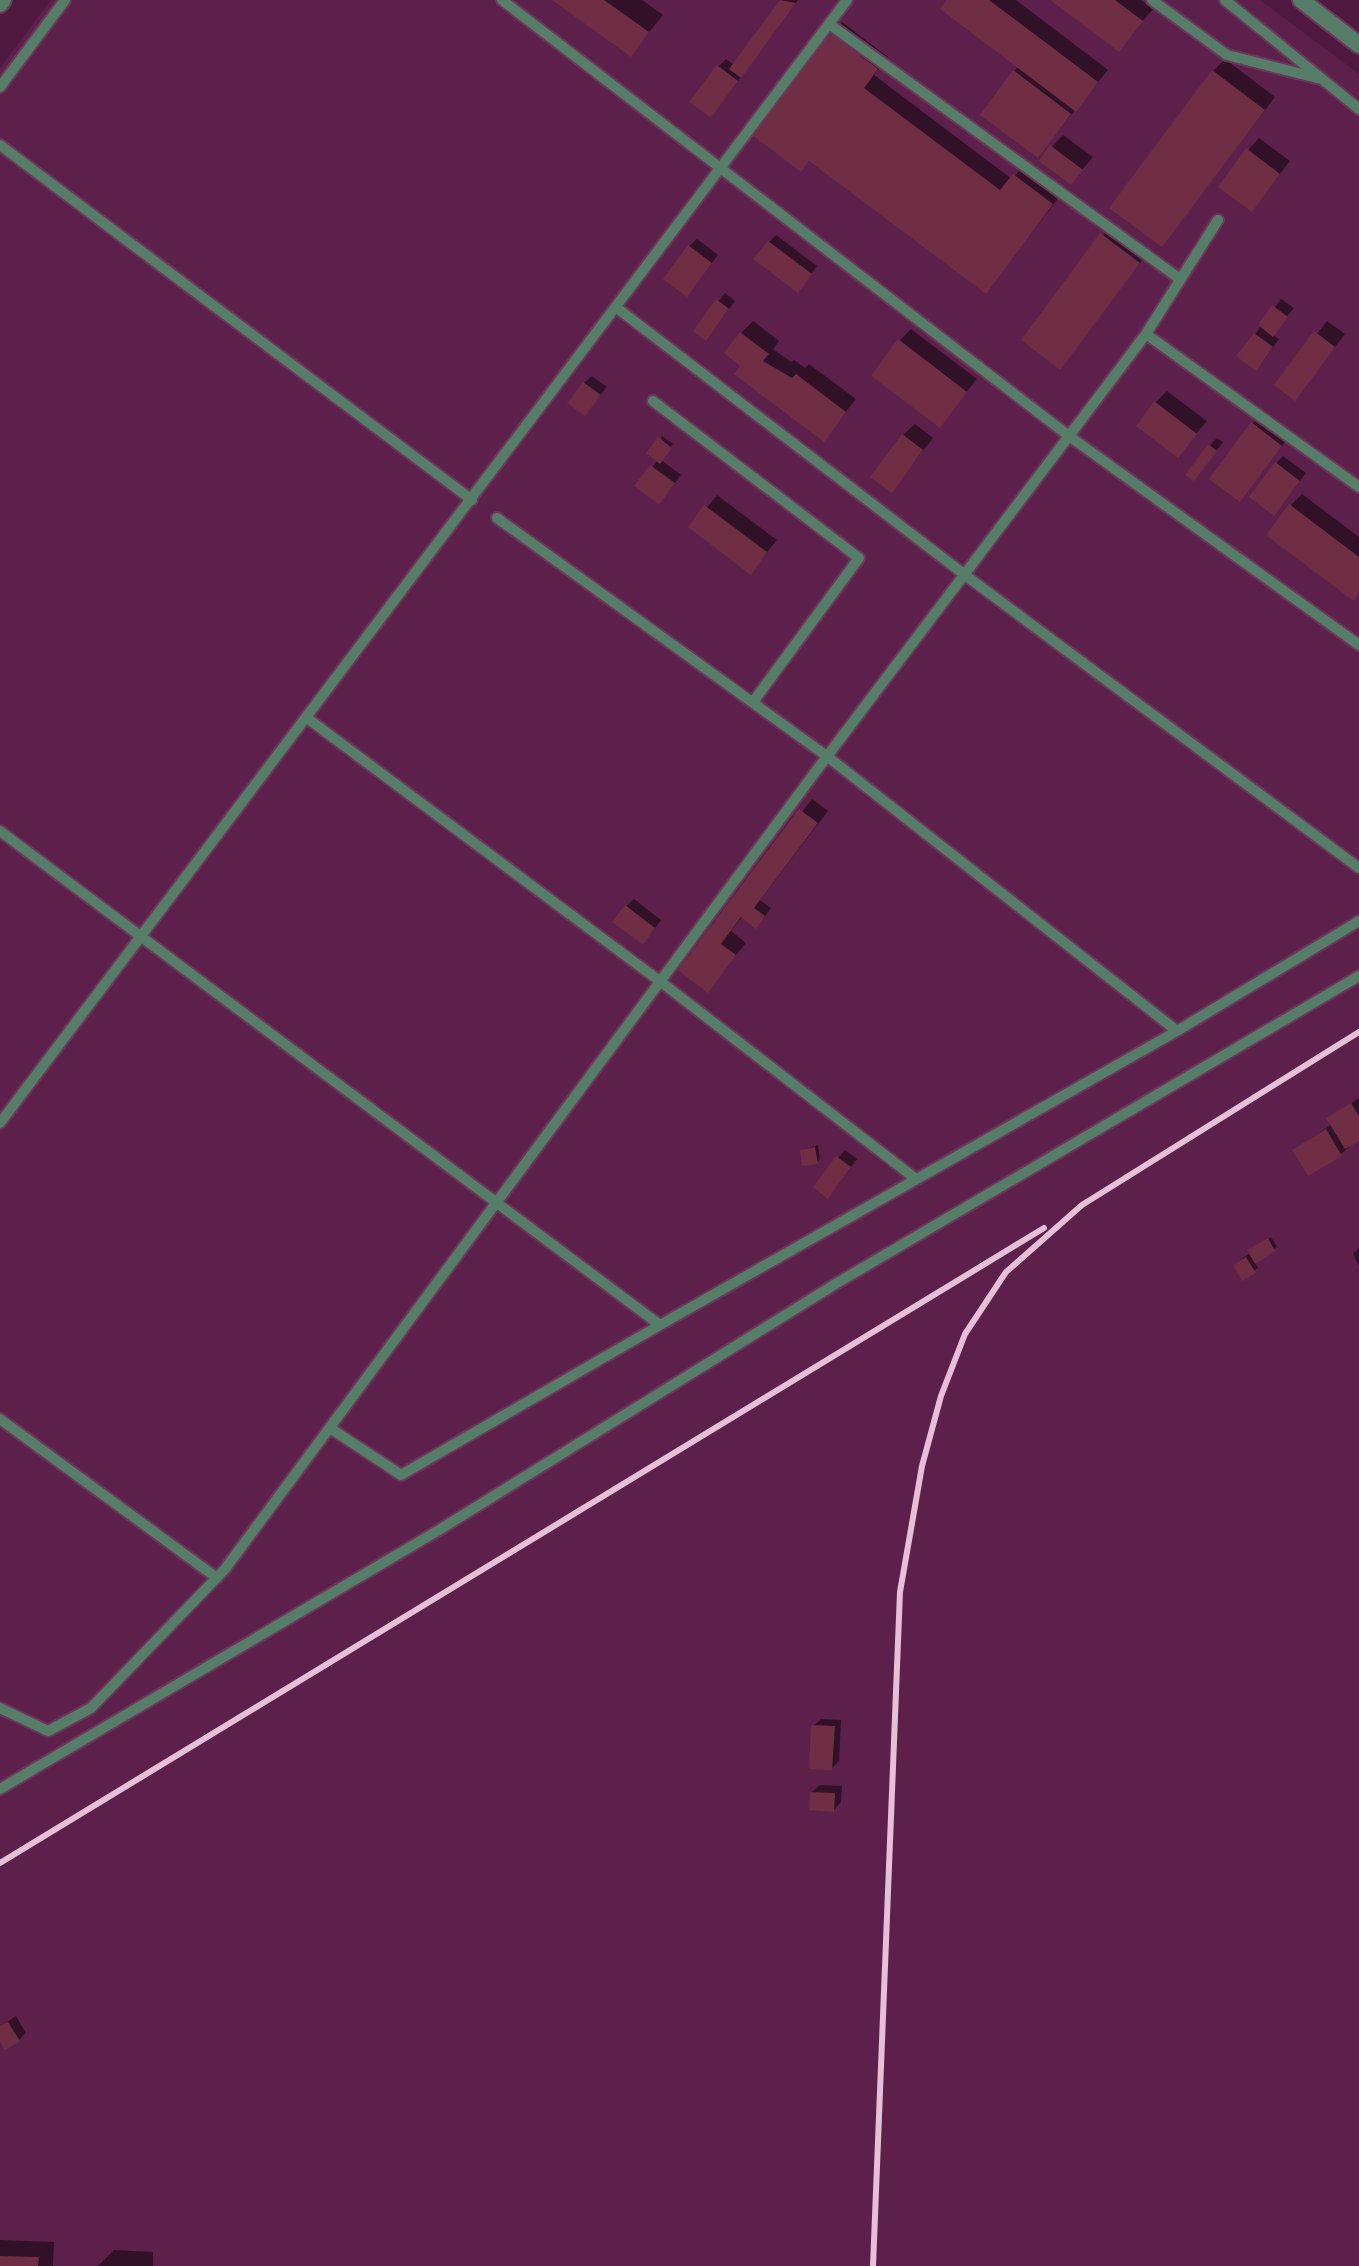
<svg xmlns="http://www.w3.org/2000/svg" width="1359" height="2266" font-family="Signika,sans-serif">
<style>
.built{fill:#5d204b}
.shadow{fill:#0007}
.building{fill:#6f2e44}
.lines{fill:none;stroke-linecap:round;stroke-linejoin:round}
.lane-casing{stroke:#6b385b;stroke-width:14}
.street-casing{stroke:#6b385b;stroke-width:20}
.lane{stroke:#557d68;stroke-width:10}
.street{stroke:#557d68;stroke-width:16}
.rail{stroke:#e6c0d7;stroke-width:6}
</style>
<rect width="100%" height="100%" fill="#4f193f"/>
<path class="built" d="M 51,0 L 1260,0 L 1359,74 L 1359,2266 L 0,2266 L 0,68 Z"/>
<path class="shadow" d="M 556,0 L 642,0 L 663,15 L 631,54 Z
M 782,0 L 798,0 L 718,108 L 718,67 L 726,59 L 734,65 Z
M 949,0 L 1016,0 L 1108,70 L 1037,156 L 1014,71 L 1019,66 Z
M 1054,0 L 1141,0 L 1153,9 L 1119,49 Z
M 842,22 L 888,57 L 874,75 L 1012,179 L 1026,163 L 1063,192 L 986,292 L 810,160 L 801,169 L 830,33 Z
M 1225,59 L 1275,97 L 1162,245 L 1213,71 Z
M 1063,135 L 1093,157 L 1071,183 L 1052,147 Z
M 1259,138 L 1290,161 L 1252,210 L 1248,150 Z
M 1113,223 L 1150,250 L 1060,367 L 1024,340 Z
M 776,235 L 817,266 L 805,283 L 769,242 Z
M 697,239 L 718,255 L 694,287 L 689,246 Z
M 725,293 L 735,301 L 713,331 L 695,330 Z
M 1281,299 L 1294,308 L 1272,334 L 1279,339 L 1263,361 L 1239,356 Z
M 753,321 L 779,341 L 773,349 L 791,362 L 794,360 L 805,368 L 809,364 L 856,399 L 824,439 L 743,366 L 741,333 Z
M 1327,321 L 1345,334 L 1294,399 L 1277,385 Z
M 911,329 L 977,379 L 940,425 L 899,341 Z
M 592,376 L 607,387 L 592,406 L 584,383 Z
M 1167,391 L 1207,421 L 1178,455 L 1155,403 Z
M 1264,412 L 1292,433 L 1240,499 L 1253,423 Z
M 915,424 L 933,438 L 892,490 L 903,435 Z
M 662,436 L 673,444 L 661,460 L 681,475 L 666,495 L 637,486 L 658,460 Z
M 1217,438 L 1223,442 L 1201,471 L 1210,445 Z
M 1283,456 L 1306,473 L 1281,506 L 1276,464 Z
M 1302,494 L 1359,537 L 1359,592 L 1291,505 Z
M 717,495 L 777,540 L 751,572 L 691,527 Z
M 812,799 L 828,811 L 760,900 L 771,908 L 763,919 L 743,916 L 731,931 L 746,943 L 707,990 L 681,970 Z
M 634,899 L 661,920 L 650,935 L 626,906 Z
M 1359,1098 L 1359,1138 L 1341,1154 L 1295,1150 L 1332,1124 L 1329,1119 Z
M 818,1145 L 820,1159 L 817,1162 L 802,1150 Z
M 845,1150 L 857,1159 L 835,1189 L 838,1158 Z
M 1271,1237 L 1277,1247 L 1254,1262 L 1258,1268 L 1243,1279 L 1238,1262 Z
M 1359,1248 L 1359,1265 L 1353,1254 Z
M 821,1719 L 841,1720 L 839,1761 L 832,1768 L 813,1726 Z
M 820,1785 L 842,1786 L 841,1802 L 834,1810 L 812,1792 Z
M 16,2016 L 26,2033 L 19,2040 L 0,2038 L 0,2027 Z
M 0,2240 L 54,2242 L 53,2266 L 0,2266 Z
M 114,2250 L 153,2252 L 153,2266 L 98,2266 Z"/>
<path class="building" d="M 552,0 L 604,0 L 649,32 L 631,57 Z
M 780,0 L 796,3 L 741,78 L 729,69 Z
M 947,0 L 989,0 L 1098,82 L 1076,112 L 940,9 Z
M 1050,0 L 1115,0 L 1143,21 L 1119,52 Z
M 829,32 L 878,69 L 864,88 L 1000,190 L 1013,174 L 1053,204 L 986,294 L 809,161 L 801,172 L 752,135 Z
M 717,65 L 738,81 L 711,118 L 689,102 Z
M 1013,70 L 1071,114 L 1038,158 L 980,115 Z
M 1212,70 L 1265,110 L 1162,247 L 1109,208 Z
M 1050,145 L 1083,170 L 1071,185 L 1039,161 Z
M 1246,148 L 1280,174 L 1252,212 L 1218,187 Z
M 1100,233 L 1140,263 L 1060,370 L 1021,340 Z
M 768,241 L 812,274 L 798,293 L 753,259 Z
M 688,245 L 712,263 L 687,297 L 663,279 Z
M 716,299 L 729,309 L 706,341 L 693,331 Z
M 1272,305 L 1288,317 L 1273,337 L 1258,325 Z
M 1314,331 L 1335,347 L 1295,401 L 1274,385 Z
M 740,332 L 769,354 L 763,361 L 792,378 L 796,374 L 846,412 L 824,442 L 734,374 L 740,366 L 724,353 Z
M 1254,333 L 1273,347 L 1256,371 L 1236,356 Z
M 898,339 L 967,392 L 940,428 L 871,376 Z
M 583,382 L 601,395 L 585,416 L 567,403 Z
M 1154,401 L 1197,434 L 1178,458 L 1136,426 Z
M 1251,422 L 1282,446 L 1240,502 L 1209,479 Z
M 902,434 L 923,450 L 892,493 L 870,477 Z
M 658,437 L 672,448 L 660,464 L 646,453 Z
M 1208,444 L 1217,451 L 1194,481 L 1185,475 Z
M 1275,462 L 1300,481 L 1274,516 L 1249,497 Z
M 650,465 L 675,483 L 659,505 L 634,486 Z
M 1289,504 L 1359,557 L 1359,593 L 1354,601 L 1266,535 Z
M 704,505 L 767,552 L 751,575 L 688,527 Z
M 799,809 L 818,823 L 754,908 L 765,916 L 756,929 L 741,917 L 721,944 L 736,955 L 708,993 L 678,970 Z
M 625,905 L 655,928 L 643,945 L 612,922 Z
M 1351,1103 L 1359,1116 L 1359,1141 L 1345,1149 L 1326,1118 Z
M 1326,1129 L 1342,1156 L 1308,1176 L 1292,1150 Z
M 815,1147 L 818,1164 L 802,1166 L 800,1150 Z
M 836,1156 L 851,1167 L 828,1199 L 813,1187 Z
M 1268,1238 L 1275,1251 L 1255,1264 L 1247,1250 Z
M 1246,1257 L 1256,1273 L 1242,1281 L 1233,1265 Z
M 811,1725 L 835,1726 L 832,1770 L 809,1769 Z
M 810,1792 L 835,1793 L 834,1812 L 809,1810 Z
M 8,2022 L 20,2041 L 5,2050 L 0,2042 L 0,2026 Z
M 0,2256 L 39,2257 L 38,2266 L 0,2266 Z"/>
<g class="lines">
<g class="lane-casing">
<path id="lane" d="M 502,0 L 1069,436 L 1359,645
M 1152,0 L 1227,55 L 1321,79
M 1225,0 L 1359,109
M 829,24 L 1180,279
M 0,87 L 65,0
M 0,145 L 472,500
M 1218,220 L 1146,334 L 1359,487
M 617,308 L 965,575 L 1359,868
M 653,401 L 859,558 L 753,702
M 497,518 L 828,757 L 1177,1031
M 307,718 L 661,982 L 916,1179
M 0,831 L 660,1325 L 1177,1031 L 1359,921
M 0,1123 L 847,0
M 0,1419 L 217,1578
M 330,1428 L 401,1475 L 660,1325
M 0,1708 L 48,1731 L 91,1708 L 225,1569 L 816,771 L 1146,334
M 0,1789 L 439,1530 L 837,1283 L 1359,976"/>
</g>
<g class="street-casing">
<path id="street" d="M 1301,0 L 1359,45
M 0,4 L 3,0"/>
</g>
<use href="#lane" class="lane"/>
<use href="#street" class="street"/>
<path class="rail" d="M 0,1863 L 1044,1228
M 873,2266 L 900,1592 L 922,1466 L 941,1396 L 965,1334 L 1006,1272 L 1082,1205 L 1359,1032"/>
</g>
</svg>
